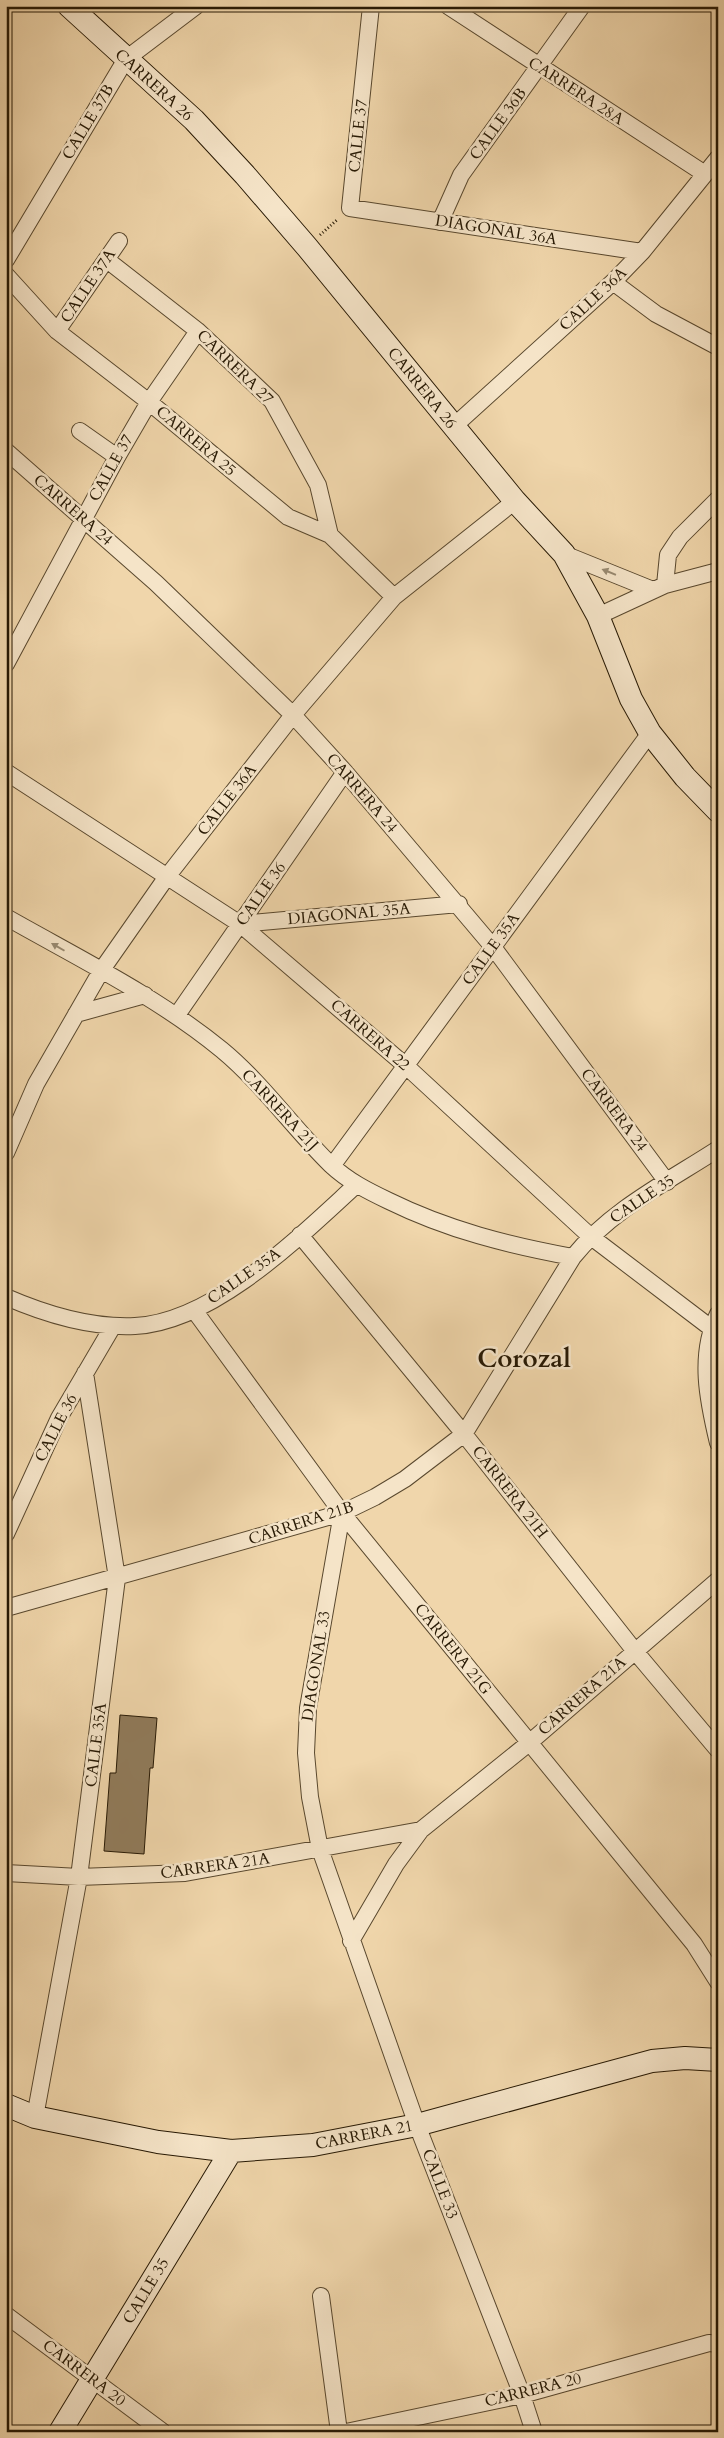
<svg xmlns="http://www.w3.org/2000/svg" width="724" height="2438" font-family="Cardo,serif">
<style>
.building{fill:#907b5b;stroke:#271904}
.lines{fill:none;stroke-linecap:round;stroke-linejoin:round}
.street-casing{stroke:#59482e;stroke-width:18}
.secondary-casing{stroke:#271904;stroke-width:24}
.path{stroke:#271904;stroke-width:3;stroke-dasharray:1 2.5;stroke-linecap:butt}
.street{stroke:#f5e4c8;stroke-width:16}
.secondary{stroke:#f5e4c8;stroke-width:22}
.oneway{fill:#988970}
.labels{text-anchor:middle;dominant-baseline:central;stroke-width:5;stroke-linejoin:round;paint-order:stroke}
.street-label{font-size:16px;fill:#271904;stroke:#f5e4c8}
.town-label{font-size:26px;font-weight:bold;fill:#271904;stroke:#f5e4c8}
</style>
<rect width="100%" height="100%" fill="#f0d6ab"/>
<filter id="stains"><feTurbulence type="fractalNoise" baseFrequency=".004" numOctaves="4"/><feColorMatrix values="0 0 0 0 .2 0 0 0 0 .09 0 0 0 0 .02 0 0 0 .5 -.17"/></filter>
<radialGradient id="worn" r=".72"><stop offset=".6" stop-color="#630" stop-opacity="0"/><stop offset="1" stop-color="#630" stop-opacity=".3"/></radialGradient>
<path class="building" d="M 120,1715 L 157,1718 L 153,1768 L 150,1768 L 144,1854 L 104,1851 L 110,1773 L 116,1773 Z"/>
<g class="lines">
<g class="street-casing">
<path id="street" d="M 371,6 L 350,208 L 642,252
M 448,6 L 705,174
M 440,222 L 461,175 L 582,6
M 6,260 L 126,59 L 196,6
M 107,260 L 198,331 L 272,401 L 318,485 L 330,535
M 6,275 L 57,331 L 149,402 L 288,517 L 330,535 L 394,597
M 613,282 L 656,314 L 718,347
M 57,331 L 119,241
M 453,427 L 613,282 L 642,252 L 718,158
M 80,431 L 117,457
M 6,451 L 156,583 L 293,715 L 345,772 L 493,947 L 667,1182
M 564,554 L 653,590
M 665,585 L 668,555 L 680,537 L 718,499
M 598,616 L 665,585 L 718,571
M 6,664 L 117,457 L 149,402 L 198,331
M 6,772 L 240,924 L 406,1066 L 590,1236 L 711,1328
M 6,917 C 80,959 156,996 222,1050 C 263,1084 293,1128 331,1165 C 348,1181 368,1191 389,1201 C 448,1230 508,1245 573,1257
M 240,924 L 459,904
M 76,1014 L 145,995
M 177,1015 L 345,772
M 6,1153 L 36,1084 L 101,971 L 166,878 L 293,715 L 394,597 L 515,501
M 332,1166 L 650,733
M 300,1235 L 464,1434 L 634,1650 L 718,1750
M 6,1297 C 45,1314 92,1328 135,1326 C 214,1322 300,1236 356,1185
M 194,1310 L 342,1513 L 694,1944 L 718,1982
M 718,1314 C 698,1355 708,1401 718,1443
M 342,1513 L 308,1708 L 306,1753 L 310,1797 L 320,1849 L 417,2125 L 522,2395 L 534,2432
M 6,1534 L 59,1418 L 113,1326
M 6,1608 L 342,1513 L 375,1497 L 405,1479 L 464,1434 L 573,1257 C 611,1210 667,1182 718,1149
M 6,1873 L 79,1877 L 185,1873 L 421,1830 L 529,1743 L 718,1580
M 351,1941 L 396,1864 L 421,1830
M 35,2117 L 79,1877 L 117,1578 L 85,1373
M 321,2296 L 339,2432
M 6,2315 L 163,2432
M 346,2432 L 522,2395 L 709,2343 L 718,2344"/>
</g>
<g class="secondary-casing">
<path id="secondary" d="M 69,6 L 194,120 L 245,175 L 307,247 L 515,501 L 564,554 L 598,616 L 631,699 L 650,733 L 685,777 L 718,811
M 6,2105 L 35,2117 L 158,2142 L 231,2151 L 313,2145 L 417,2125 L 652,2061 L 685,2058 L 718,2060
M 60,2432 L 231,2151"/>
</g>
<path class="path" d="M 320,235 L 338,219"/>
<use href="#street" class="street"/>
<use href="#secondary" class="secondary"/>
</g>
<defs><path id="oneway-solid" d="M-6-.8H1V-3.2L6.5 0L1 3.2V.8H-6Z" transform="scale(1.25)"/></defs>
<g class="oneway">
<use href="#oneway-solid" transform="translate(609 572) rotate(-158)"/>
<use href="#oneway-solid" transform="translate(58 947) rotate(-150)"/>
</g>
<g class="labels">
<g class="street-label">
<text transform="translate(154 85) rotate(42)">CARRERA 26</text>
<text transform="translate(576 91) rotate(33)">CARRERA 28A</text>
<text transform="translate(88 122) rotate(-59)">CALLE 37B</text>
<text transform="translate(498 124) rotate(-54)">CALLE 36B</text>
<text transform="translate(358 136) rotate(-84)">CALLE 37</text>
<text transform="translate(496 230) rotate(9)">DIAGONAL 36A</text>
<text transform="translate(88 286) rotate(-56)">CALLE 37A</text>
<text transform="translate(593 299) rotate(-43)">CALLE 36A</text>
<text transform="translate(235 367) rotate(44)">CARRERA 27</text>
<text transform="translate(422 388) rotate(51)">CARRERA 26</text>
<text transform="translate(196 441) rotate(40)">CARRERA 25</text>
<text transform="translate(111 468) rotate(-61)">CALLE 37</text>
<text transform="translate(73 510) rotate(41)">CARRERA 24</text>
<text transform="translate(362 793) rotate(49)">CARRERA 24</text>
<text transform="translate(227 800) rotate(-52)">CALLE 36A</text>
<text transform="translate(261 894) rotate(-55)">CALLE 36</text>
<text transform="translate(349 914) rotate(-5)">DIAGONAL 35A</text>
<text transform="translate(491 949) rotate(-54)">CALLE 35A</text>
<text transform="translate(370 1035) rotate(41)">CARRERA 22</text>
<text transform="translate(280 1110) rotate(47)">CARRERA 21J</text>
<text transform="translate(614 1110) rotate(53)">CARRERA 24</text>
<text transform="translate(642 1199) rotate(-34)">CALLE 35</text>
<text transform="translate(244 1276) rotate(-35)">CALLE 35A</text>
<text transform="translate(56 1428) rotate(-63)">CALLE 36</text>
<text transform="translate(510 1492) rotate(52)">CARRERA 21H</text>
<text transform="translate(301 1523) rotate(-18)">CARRERA 21B</text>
<text transform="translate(453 1649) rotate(51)">CARRERA 21G</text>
<text transform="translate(316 1666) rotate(-81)">DIAGONAL 33</text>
<text transform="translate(582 1696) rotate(-41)">CARRERA 21A</text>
<text transform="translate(96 1745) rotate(-83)">CALLE 35A</text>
<text transform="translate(215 1866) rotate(-8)">CARRERA 21A</text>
<text transform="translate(364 2135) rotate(-11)">CARRERA 21</text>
<text transform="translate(440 2184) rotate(69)">CALLE 33</text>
<text transform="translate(146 2291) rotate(-59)">CALLE 35</text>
<text transform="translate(84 2373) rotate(37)">CARRERA 20</text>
<text transform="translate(533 2390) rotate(-14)">CARRERA 20</text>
</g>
<g class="town-label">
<text x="524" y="1358">Corozal</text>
</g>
</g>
<rect width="724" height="2438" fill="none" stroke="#f0d6ab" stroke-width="25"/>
<rect x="8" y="8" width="709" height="2423" fill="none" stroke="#271904" stroke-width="2.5"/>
<rect x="12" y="12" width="699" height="2413" fill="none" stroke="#271904"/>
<rect width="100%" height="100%" filter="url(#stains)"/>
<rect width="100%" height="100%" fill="url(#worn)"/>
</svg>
